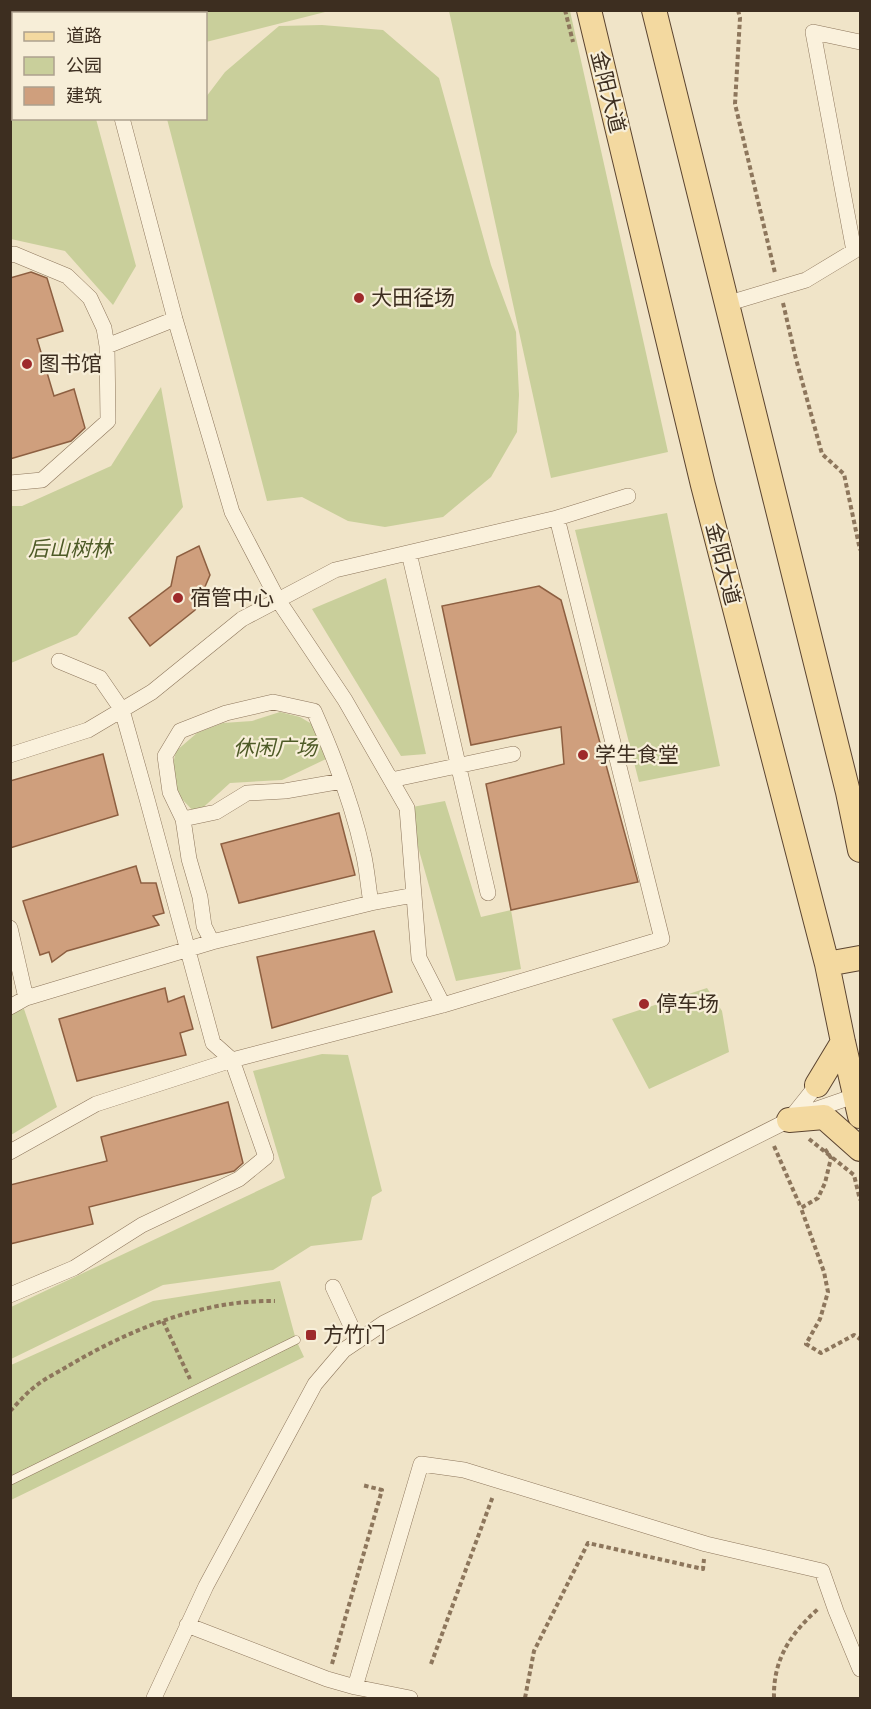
<svg xmlns="http://www.w3.org/2000/svg" width="871" height="1709" font-family="Bitter,'Noto Sans SC',serif">
<style>
.green{fill:#c9cf9b}
.building{fill:#cf9f7d;stroke:#8d5f41;stroke-width:1.5}
.lines{fill:none;stroke-linecap:round;stroke-linejoin:round}
.service-casing{stroke:#8d765c;stroke-width:9}
.minor-casing{stroke:#8d765c;stroke-width:16}
.primary-casing{stroke:#5b4430;stroke-width:26}
.path{stroke:#8d765c;stroke-width:4;stroke-dasharray:4.5 3;stroke-linecap:butt}
.service{stroke:#faf1dc;stroke-width:8}
.minor{stroke:#faf1dc;stroke-width:15}
.primary{stroke:#f3d9a0;stroke-width:24}
.poi-dot{fill:#9e2a2b;stroke:#f7eed8;stroke-width:2}
.labels{text-anchor:middle;dominant-baseline:central;stroke-width:4.5;stroke-linejoin:round;paint-order:stroke}
.street-label{font-size:21px;fill:#3d2e20;stroke:#f7eed8}
.poi-label{font-size:21px;fill:#3d2e20;stroke:#f7eed8;text-anchor:start}
.park-label{font-size:21px;font-style:italic;fill:#4d5a26;stroke:#f7eed8}
</style>
<rect width="100%" height="100%" fill="#f0e4c8"/>
<path class="green" d="M 11,10 L 67,11 L 67,13 L 14,14 L 14,118 L 96,119 L 136,266 L 113,305 L 65,251 L 11,239 Z
M 115,11 L 115,10 L 329,11 L 206,42 L 206,14 L 116,14 Z
M 449,11 L 570,11 L 668,452 L 551,478 Z
M 322,25 L 383,30 L 439,78 L 491,265 L 516,332 L 519,395 L 517,432 L 491,477 L 443,517 L 385,527 L 348,521 L 302,497 L 267,501 L 167,119 L 206,118 L 206,97 L 225,72 L 279,26 Z
M 161,387 L 183,507 L 77,635 L 11,663 L 11,506 L 22,506 L 111,466 Z
M 667,513 L 720,766 L 639,782 L 575,530 Z
M 386,578 L 426,754 L 401,756 L 312,609 Z
M 280,712 L 300,717 L 317,727 L 326,759 L 282,780 L 230,783 L 196,814 L 181,798 L 170,777 L 176,751 L 197,733 L 223,723 L 252,721 Z
M 445,801 L 481,917 L 511,910 L 521,969 L 456,981 L 407,808 Z
M 707,988 L 722,1011 L 729,1052 L 649,1089 L 612,1019 Z
M 24,1009 L 57,1107 L 11,1135 L 11,1012 Z
M 322,1054 L 348,1055 L 382,1191 L 372,1197 L 362,1240 L 311,1246 L 273,1270 L 163,1285 L 11,1359 L 11,1307 L 285,1178 L 253,1071 Z
M 280,1281 L 296,1340 L 304,1357 L 11,1500 L 11,1365 L 153,1301 Z"/>
<path class="building" d="M 31,272 L 47,278 L 63,331 L 37,339 L 54,396 L 74,389 L 85,428 L 71,441 L 10,459 L 10,278 Z
M 199,546 L 210,575 L 195,610 L 150,646 L 129,618 L 171,586 L 177,557 Z
M 539,586 L 561,600 L 638,882 L 511,910 L 486,784 L 564,764 L 561,727 L 471,745 L 442,606 Z
M 103,754 L 118,815 L 10,848 L 10,781 Z
M 339,813 L 355,875 L 239,903 L 221,844 Z
M 136,866 L 141,883 L 156,883 L 164,913 L 153,916 L 159,925 L 67,951 L 52,962 L 49,952 L 40,955 L 23,901 Z
M 374,931 L 392,992 L 272,1028 L 257,957 Z
M 165,988 L 168,1002 L 184,996 L 193,1029 L 180,1033 L 186,1055 L 77,1081 L 59,1019 Z
M 228,1102 L 243,1163 L 234,1171 L 89,1207 L 93,1224 L 10,1244 L 10,1185 L 107,1161 L 101,1137 Z"/>
<g class="lines">
<g class="service-casing">
<path id="service" d="M 10,1481 L 296,1340"/>
</g>
<g class="minor-casing">
<path id="minor" d="M 93,10 L 94,14
M 122,118 L 175,319 L 232,512 L 278,600 L 345,700 L 407,808 L 419,958 L 443,1005
M 10,255 L 14,254 L 67,276 L 90,298 L 104,328 L 107,346 L 108,421 L 42,480 L 10,483
M 726,304 L 806,280 L 854,251 L 813,32 L 860,42
M 107,346 L 175,319
M 409,553 L 488,893
M 10,755 L 88,730 L 152,692 L 242,619 L 335,570 L 557,518 L 628,496
M 391,780 L 513,754
M 183,819 L 216,812 L 247,793 L 285,791 L 342,781
M 10,928 L 26,998
M 212,942 L 371,903
M 10,1007 L 26,998 L 212,942 L 204,926 L 200,897 L 189,859 L 183,819 L 170,792 L 165,756 L 180,731 L 226,713 L 273,702 L 314,711 C 334,756 352,803 363,852 C 367,868 368,886 371,903 L 414,895
M 808,1112 L 860,1094
M 10,1152 L 96,1104 L 232,1060 L 443,1005 L 662,939 L 557,518
M 333,1287 L 358,1341
M 10,1295 L 74,1268 L 142,1225 L 239,1179 L 266,1157 L 232,1060 L 213,1043 L 147,799 L 122,710 L 100,678 L 59,661
M 187,1625 L 327,1679 L 355,1687 L 410,1698
M 355,1687 L 421,1464 L 464,1470 L 706,1544 L 822,1571 L 836,1611 L 860,1669
M 154,1698 L 206,1586 L 315,1384 L 344,1350 L 384,1323 L 789,1120 L 817,1085"/>
</g>
<g class="primary-casing">
<path id="primary" d="M 589,10 L 703,485 L 827,964 L 843,1042 L 860,1116
M 654,10 L 848,792 L 860,850
M 827,964 L 860,958
M 817,1085 L 843,1042
M 789,1120 L 824,1117 L 860,1149"/>
</g>
<path class="path" d="M 565,10 L 573,42
M 738,10 L 740,18 L 735,104 L 775,273
M 783,303 L 796,359 L 822,454 L 844,474 L 860,550
M 809,1139 L 854,1175 L 860,1200
M 774,1146 L 801,1208
M 825,1149 L 831,1158 L 825,1183 L 818,1198 L 801,1208 L 824,1272 L 828,1292 L 820,1319 L 806,1344 L 821,1353 L 854,1335 L 860,1339
M 163,1321 L 190,1379
M 10,1411 C 19,1402 27,1392 37,1385 C 46,1378 58,1372 68,1366 C 131,1329 201,1300 275,1301
M 332,1664 L 382,1490 L 362,1485
M 431,1664 L 493,1496
M 525,1698 L 534,1651 L 588,1543 L 703,1569 L 704,1559
M 774,1698 C 773,1660 790,1634 818,1609"/>
<use href="#service" class="service"/>
<use href="#minor" class="minor"/>
<use href="#primary" class="primary"/>
</g>
<g class="poi-dot">
<circle cx="359" cy="298" r="6"/>
<circle cx="27" cy="364" r="6"/>
<circle cx="178" cy="598" r="6"/>
<circle cx="583" cy="755" r="6"/>
<circle cx="644" cy="1004" r="6"/>
<rect x="305" y="1329" width="12" height="12" rx="3"/>
</g>
<g class="labels">
<g class="street-label">
<text transform="translate(608 92) rotate(76)">金阳大道</text>
<text transform="translate(723 564) rotate(76)">金阳大道</text>
</g>
<g class="poi-label">
<text x="371" y="298">大田径场</text>
<text x="39" y="364">图书馆</text>
<text x="190" y="598">宿管中心</text>
<text x="595" y="755">学生食堂</text>
<text x="656" y="1004">停车场</text>
<text x="323" y="1335">方竹门</text>
</g>
<g class="park-label">
<text x="70" y="549">后山树林</text>
<text x="275" y="748">休闲广场</text>
</g>
</g>
<rect width="871" height="1709" fill="none" stroke="#3d2e20" stroke-width="24"/>
<rect x="12" y="12" width="195" height="108" fill="#f7eed8" stroke="#ada18e" stroke-width="1.5"/>
<rect x="24" y="32" width="30" height="9" fill="#f3d9a0" stroke="#ada18e" stroke-width="1.5"/>
<text x="66" y="42" font-size="18" fill="#3d2e20">道路</text>
<rect x="24" y="57" width="30" height="18" fill="#c9cf9b" stroke="#ada18e" stroke-width="1.5"/>
<text x="66" y="72" font-size="18" fill="#3d2e20">公园</text>
<rect x="24" y="87" width="30" height="18" fill="#cf9f7d" stroke="#ada18e" stroke-width="1.5"/>
<text x="66" y="102" font-size="18" fill="#3d2e20">建筑</text>
</svg>
